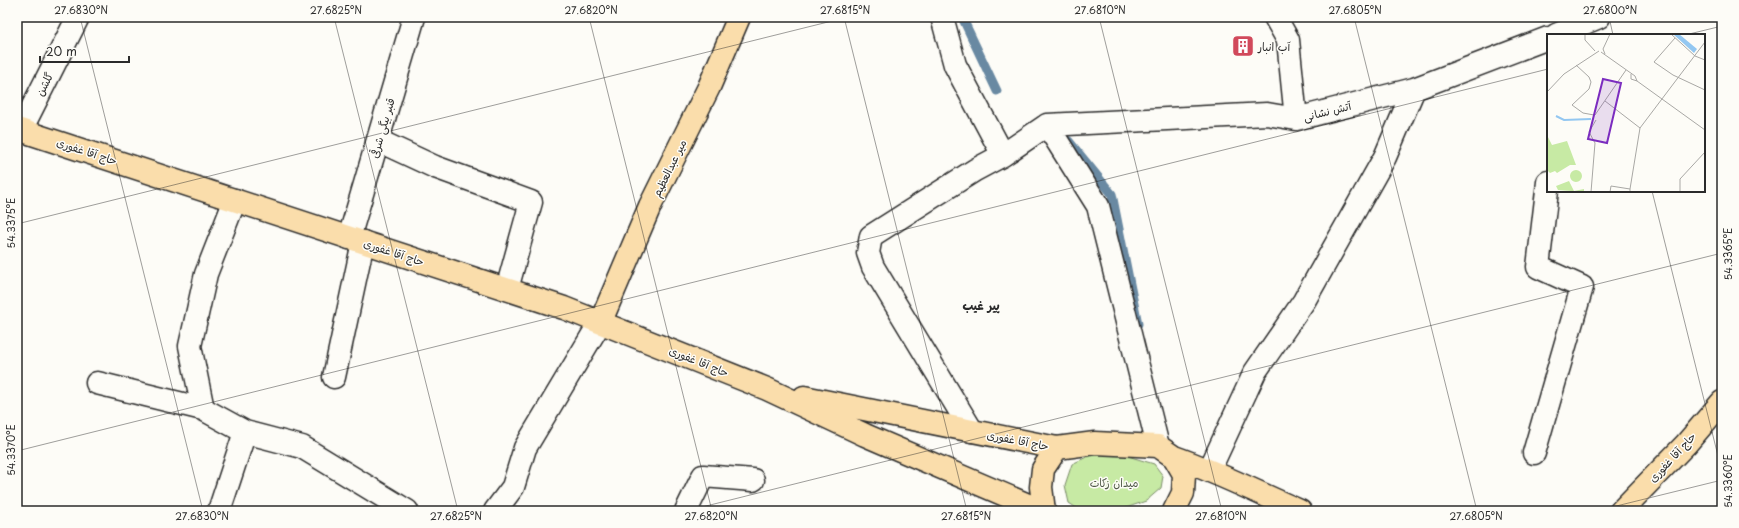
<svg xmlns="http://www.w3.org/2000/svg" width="1739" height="528" font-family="'Playpen Sans','Playpen Sans Arabic',sans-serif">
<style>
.green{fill:#c7eaa4;stroke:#798a68}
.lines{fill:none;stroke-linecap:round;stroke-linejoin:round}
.stream{stroke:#6989a2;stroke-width:9}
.minor-casing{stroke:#2b2b2b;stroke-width:25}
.major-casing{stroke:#2b2b2b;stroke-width:25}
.minor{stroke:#fdfcf7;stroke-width:22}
.major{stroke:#faddab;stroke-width:22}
.ticks{fill:none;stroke:#2b2b2b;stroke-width:1;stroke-opacity:0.45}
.labels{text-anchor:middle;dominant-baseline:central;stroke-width:3;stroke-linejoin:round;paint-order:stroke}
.poi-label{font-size:11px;fill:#2b2b2b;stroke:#fdfcf7;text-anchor:start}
.street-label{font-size:11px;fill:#2b2b2b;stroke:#fdfcf7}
.park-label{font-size:11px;fill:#525b49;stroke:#fdfcf7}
.neighbourhood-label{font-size:12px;font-weight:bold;fill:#2b2b2b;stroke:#fdfcf7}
.inset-river{fill:none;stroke:#93c7f1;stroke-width:2}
.inset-road{fill:none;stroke:#a9a8a5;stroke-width:1}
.view{fill:#7b2cbf;fill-opacity:0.15;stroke:#7b2cbf;stroke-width:2}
.inset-edge{fill:none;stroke:#2b2b2b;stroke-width:2}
.neatline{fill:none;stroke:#2b2b2b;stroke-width:1.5}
.ticks-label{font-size:10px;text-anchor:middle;fill:#2b2b2b}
</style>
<rect width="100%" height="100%" fill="#fdfcf7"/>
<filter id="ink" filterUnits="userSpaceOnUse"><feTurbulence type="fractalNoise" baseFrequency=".025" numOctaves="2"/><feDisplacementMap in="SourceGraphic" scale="8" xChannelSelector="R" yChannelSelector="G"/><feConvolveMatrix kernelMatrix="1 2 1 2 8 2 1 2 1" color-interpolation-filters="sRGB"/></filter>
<g filter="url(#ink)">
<path class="green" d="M 1118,453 L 1154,464 L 1163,476 L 1161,488 L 1146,501 L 1117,511 L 1081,511 L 1069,503 L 1065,485 L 1072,464 L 1093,454 Z"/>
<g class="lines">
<path class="stream" d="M 962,17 L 997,91
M 1069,141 L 1112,194 L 1138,324"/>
<g class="minor-casing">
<path id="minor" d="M 942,17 L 955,65 L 1003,155 L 1047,125 L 1098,206 L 1158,446
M 1275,17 L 1288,40 L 1296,119
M 1556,35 L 1599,17
M 1047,125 L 1267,114 L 1296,119 L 1414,89 L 1548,38
M 21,130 L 78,17
M 379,141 L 435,167 L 531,202 L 507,289
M 235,200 L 206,274 L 190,346 L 203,409 L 245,432 L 302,447 L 407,511
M 349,238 L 414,17
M 334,377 L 363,242
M 97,383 L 203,409
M 972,431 L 873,267 L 868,253 L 871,236 L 975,170 L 1003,155
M 1534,453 L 1582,287 L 1538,267 L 1548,182
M 1210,469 L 1255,372 L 1304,301 L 1385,157 L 1414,89
M 219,511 L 245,432
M 495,511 L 513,487 L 525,448 L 601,321
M 686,511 L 703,476 L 753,480"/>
</g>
<g class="major-casing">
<path id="major" d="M 17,129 L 564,308 L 767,389 L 865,435 L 1042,511
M 601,321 L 650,206 L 709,87 L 739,17
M 804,397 L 1057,448 L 1095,443 L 1158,446 L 1174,457 L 1184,474 L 1183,493 L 1174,511
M 1174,457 C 1217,472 1258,493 1300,511
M 1044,511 L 1041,487 L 1043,469 L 1057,448
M 1621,511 L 1686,444 L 1722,402"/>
</g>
<use href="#minor" class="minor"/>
<use href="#major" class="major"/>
</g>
</g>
<path class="ticks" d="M 80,17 L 203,511M 334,17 L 458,511M 589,17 L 712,511M 844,17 L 967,511M 1099,17 L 1222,511M 1354,17 L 1477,511M 1609,17 L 1613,35M 1685,35 L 1722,26M 1652,191 L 1722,472M 17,224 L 848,17M 17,451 L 1548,69M 686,511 L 1722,253M 1596,511 L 1722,480"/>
<defs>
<g id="building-square" transform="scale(1.15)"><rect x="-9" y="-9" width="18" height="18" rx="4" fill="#d1495b" stroke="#fdfcf7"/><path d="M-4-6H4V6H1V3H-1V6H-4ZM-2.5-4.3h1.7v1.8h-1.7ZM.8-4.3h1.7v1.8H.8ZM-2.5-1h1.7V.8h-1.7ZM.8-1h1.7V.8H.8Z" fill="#fff"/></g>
</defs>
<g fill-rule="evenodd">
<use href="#building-square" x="1243" y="46"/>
</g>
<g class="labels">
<g class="poi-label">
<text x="1258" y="46">آب انبار</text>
</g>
<g class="street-label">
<text transform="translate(44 84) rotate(-63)">گلشن</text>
<text transform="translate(1327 111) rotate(-14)">آتش نشانی</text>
<text transform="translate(382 128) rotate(-74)">قنبر بیگی شرقی</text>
<text transform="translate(87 151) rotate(18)">حاج آقا غفوری</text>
<text transform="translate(669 168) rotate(-64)">میر عبدالعظیم</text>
<text transform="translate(394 252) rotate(18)">حاج آقا غفوری</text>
<text transform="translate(699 361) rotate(22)">حاج آقا غفوری</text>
<text transform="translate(1018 440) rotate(11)">حاج آقا غفوری</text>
<text transform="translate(1672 457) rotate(-47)">حاج آقا غفوری</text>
</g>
<g class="park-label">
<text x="1114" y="482">میدان زکات</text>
</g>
<g class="neighbourhood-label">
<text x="981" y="305">پیر غیب</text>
</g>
</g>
<g transform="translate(1547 34)">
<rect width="158" height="158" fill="#fdfcf7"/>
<path d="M 0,101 L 5,111 L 20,107 L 29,131 L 23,131 L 10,139 L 8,137 L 3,139 L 0,136 ZM23 142a6 6 0 1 1 12 0a6 6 0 1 1-12 0ZM 22,147 L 27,157 L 37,155 L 37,158 L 11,156 L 9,152 Z" fill="#c7eaa4"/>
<path d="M 126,0 L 132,0 L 150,15 L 147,19 Z" fill="#93c7f1"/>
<path class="inset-river" d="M 9,82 L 17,86 L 44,85"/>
<path class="inset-road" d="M 38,0 L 38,6 L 48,17M 124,0 L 148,22 L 158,26M 128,4 L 107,28 L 126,41 L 158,56M 54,18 L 88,42 L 90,47 L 84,45 L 84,40M 58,20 L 56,15 L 63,0M 29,31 L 42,43 L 44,48 L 42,55 L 25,71 L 36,79 L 47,81M 90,47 L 158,96M 0,58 L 17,40 L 52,17M 58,67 L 93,94M 48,81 L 79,36M 83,155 L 93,94 L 158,8M 44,158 L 48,109 L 42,98 L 49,86M 63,158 L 64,152 L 83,155 L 83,158M 133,158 L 133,145 L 158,118"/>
<path class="view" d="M 56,45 L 74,49 L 60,109 L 41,105 Z"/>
<rect width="158" height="158" class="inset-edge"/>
</g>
<rect width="1739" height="528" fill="none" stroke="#fdfcf7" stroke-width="44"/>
<path d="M40 56v6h89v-6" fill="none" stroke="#2b2b2b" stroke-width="2"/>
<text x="46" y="56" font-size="12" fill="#2b2b2b" stroke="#fdfcf7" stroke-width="3" paint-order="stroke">20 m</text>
<rect x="22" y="22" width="1695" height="484" class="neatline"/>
<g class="ticks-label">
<text x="81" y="14">27.6830°N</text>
<text x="336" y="14">27.6825°N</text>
<text x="591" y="14">27.6820°N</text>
<text x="845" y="14">27.6815°N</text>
<text x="1100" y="14">27.6810°N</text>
<text x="1355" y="14">27.6805°N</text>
<text x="1610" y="14">27.6800°N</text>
<text transform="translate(11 223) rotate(-90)" y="4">54.3375°E</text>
<text transform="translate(1728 254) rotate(-90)" y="4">54.3365°E</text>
<text transform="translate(11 450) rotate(-90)" y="4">54.3370°E</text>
<text transform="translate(1728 481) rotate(-90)" y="4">54.3360°E</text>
<text x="202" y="520">27.6830°N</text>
<text x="456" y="520">27.6825°N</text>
<text x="711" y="520">27.6820°N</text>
<text x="966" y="520">27.6815°N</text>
<text x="1221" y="520">27.6810°N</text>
<text x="1476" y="520">27.6805°N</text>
</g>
</svg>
